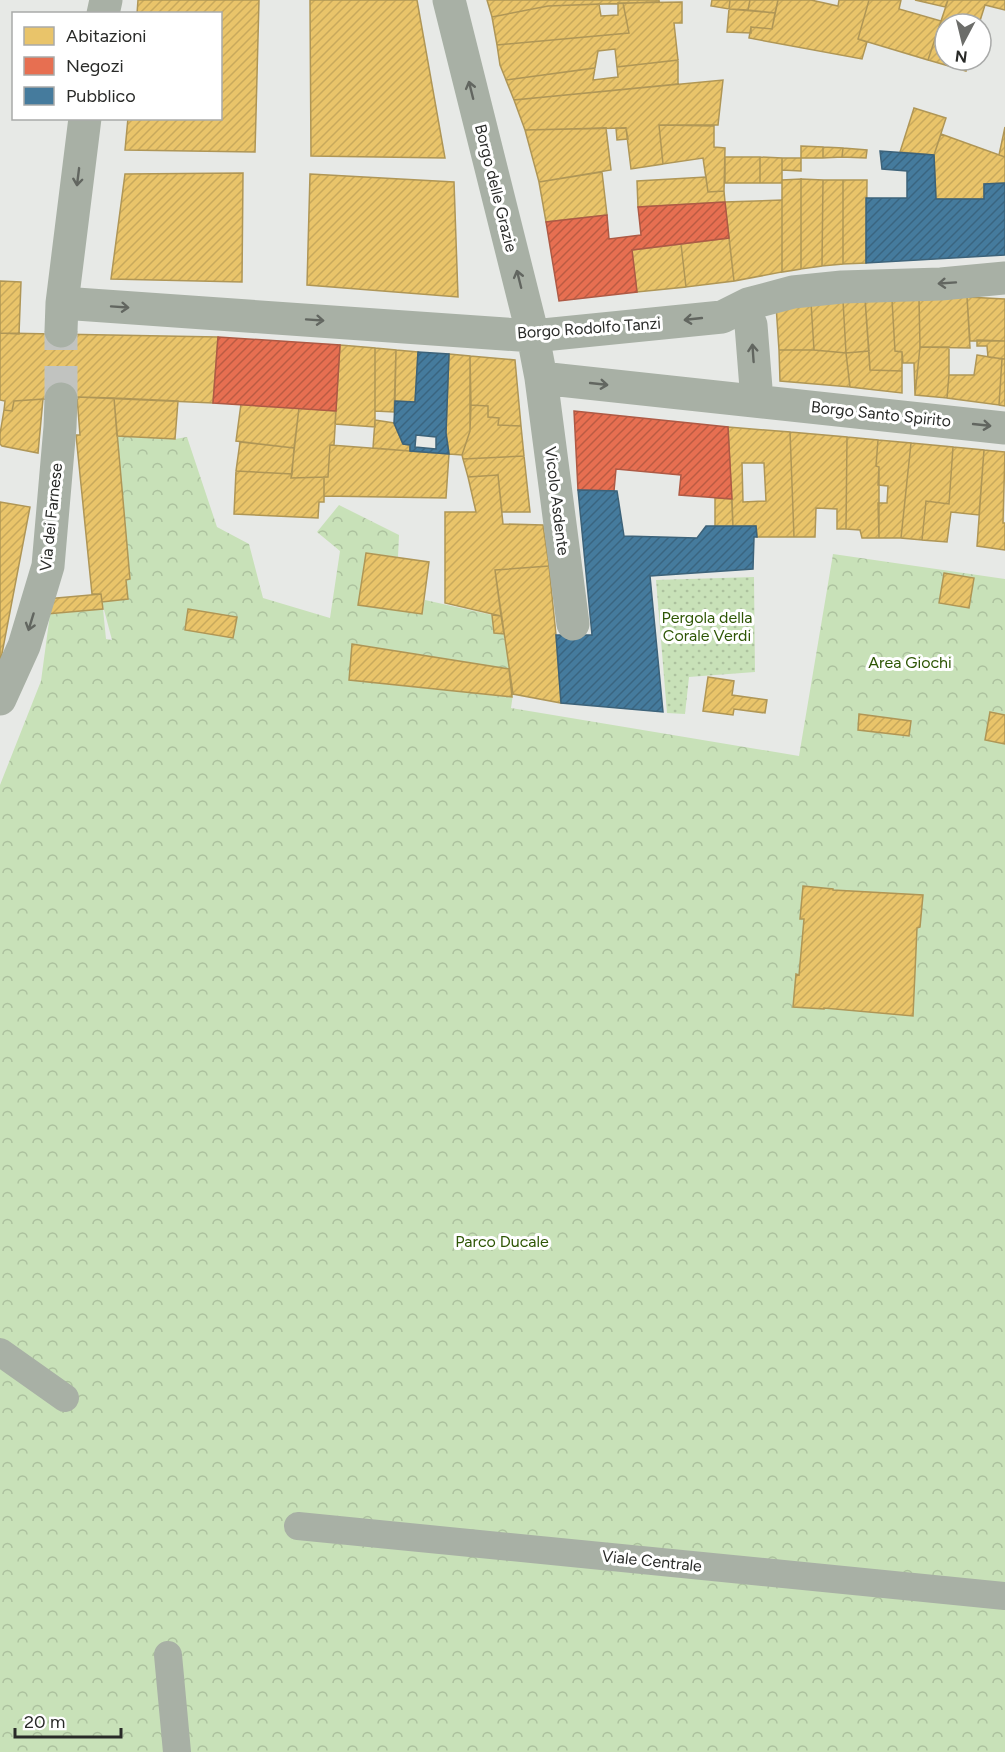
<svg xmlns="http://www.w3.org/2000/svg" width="1005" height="1752" font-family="Figtree,sans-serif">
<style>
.grass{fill:url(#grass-dots)}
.forest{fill:url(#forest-crowns)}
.homes{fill:url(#homes-hatch);stroke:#af9656;stroke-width:1.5;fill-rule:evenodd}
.shops{fill:url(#shops-hatch);stroke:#ae5a45;stroke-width:1.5}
.public{fill:url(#public-hatch);stroke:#3d637a;stroke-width:1.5;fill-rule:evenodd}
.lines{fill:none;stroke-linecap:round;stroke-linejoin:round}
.minor-tunnel{stroke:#c1c3c0;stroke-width:33;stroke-dasharray:33 16;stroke-linecap:butt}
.pedestrian{stroke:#a8b0a5;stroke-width:28}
.minor{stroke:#a8b0a5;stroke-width:33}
.oneway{stroke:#626660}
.labels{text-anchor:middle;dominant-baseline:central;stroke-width:6;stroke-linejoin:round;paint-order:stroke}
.street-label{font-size:16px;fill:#292a28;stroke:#fff}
.park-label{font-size:16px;fill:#2e5605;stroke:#fff}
</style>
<defs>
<pattern id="grass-dots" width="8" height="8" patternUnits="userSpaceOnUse" patternTransform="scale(1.5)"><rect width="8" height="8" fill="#c8e1b8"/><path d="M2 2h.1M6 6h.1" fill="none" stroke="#acc19e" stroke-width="1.8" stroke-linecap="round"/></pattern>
<pattern id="forest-crowns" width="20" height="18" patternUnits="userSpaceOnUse" patternTransform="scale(1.5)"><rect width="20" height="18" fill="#c8e1b8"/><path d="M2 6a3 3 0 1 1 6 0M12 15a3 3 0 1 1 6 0" fill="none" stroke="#acc19e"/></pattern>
<pattern id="homes-hatch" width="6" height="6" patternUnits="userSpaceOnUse" patternTransform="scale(1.5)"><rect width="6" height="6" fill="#e9c46a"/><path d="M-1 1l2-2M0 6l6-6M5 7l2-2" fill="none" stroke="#c8a95c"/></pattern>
<pattern id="shops-hatch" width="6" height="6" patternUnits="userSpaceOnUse" patternTransform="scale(1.5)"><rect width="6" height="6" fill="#e76f51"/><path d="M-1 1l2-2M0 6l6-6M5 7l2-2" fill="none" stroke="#bb5b43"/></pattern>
<pattern id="public-hatch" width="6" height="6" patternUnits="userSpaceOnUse" patternTransform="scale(1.5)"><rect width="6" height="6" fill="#457b9d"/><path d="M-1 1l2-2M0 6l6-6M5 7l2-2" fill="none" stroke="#3a6580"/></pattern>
</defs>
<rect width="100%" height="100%" fill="#e7e9e6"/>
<path class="grass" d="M 754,577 L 755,672 L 689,677 L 685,714 L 667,713 L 656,580 Z"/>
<path class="forest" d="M 117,436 L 175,439 L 187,437 L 217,527 L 249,544 L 263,598 L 330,618 L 340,551 L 317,532 L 339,505 L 399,535 L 398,557 L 366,553 L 359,605 L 422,614 L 425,600 L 492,615 L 494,633 L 504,634 L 513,694 L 511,708 L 799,756 L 833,554 L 1005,579 L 1005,1752 L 0,1752 L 0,785 L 41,681 L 50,614 L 103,609 L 106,639 L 112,640 L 102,602 L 128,599 L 126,580 L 130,579 Z"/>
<path class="homes" d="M 138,0 L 259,0 L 255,152 L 125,150 L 128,118 L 220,118 L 220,14 L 137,14 Z
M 310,0 L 417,0 L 445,158 L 311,156 Z
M 487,0 L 659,0 L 659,2 L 548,6 L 492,17 Z
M 712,0 L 730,0 L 729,9 L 711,6 Z
M 730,0 L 750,0 L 748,10 L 729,9 Z
M 750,0 L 778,0 L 775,13 L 748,10 Z
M 778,0 L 811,0 L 838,6 L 839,0 L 869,0 L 858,39 L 867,42 L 862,59 L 749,38 L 751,27 L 772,29 Z
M 869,0 L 901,0 L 899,9 L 941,21 L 928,60 L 858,39 Z
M 915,0 L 948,0 L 945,7 Z
M 948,0 L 1005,0 L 1005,10 L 985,5 L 979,24 L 945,24 L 945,60 L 969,60 L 966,71 L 928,60 Z
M 682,2 L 682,23 L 674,23 L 678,60 L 617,67 L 615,49 L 598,51 L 595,68 L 506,80 L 500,65 L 497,45 L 629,33 L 623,3 Z
M 618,3 L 623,3 L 629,33 L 497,45 L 492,17 L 548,6 L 599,4 L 601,16 L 618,15 Z
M 729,9 L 775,13 L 772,29 L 751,27 L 751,33 L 727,32 Z
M 678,60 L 678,84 L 514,100 L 506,80 L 595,68 L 593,80 L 618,77 L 617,67 Z
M 723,80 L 718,125 L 659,125 L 663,164 L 631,169 L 626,128 L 525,130 L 514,100 Z
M 914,108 L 946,118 L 934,155 L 900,152 Z
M 659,125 L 714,126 L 714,147 L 725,148 L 724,191 L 708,192 L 703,158 L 663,164 Z
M 1005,127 L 1005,157 L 999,155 Z
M 606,128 L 611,170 L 539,182 L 525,130 Z
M 616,128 L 626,128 L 628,139 L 617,140 Z
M 941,134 L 1005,157 L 1005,183 L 984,184 L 984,199 L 936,199 L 934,155 Z
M 801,146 L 823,147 L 823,158 L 801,158 Z
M 823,147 L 843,148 L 842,157 L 823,158 Z
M 843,148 L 867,150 L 866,158 L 842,157 Z
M 725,157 L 760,157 L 760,183 L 725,183 Z
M 760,157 L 782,158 L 782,183 L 760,183 Z
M 782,158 L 801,158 L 801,171 L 782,170 Z
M 602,172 L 607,215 L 546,222 L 539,182 Z
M 243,173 L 242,282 L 111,279 L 125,174 Z
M 310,174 L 454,182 L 458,297 L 307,285 Z
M 706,177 L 708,192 L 724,191 L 725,202 L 638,207 L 637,181 Z
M 801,179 L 823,180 L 822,266 L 801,269 Z
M 801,179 L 801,269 L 782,272 L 782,180 Z
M 823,180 L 843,180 L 843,264 L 822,266 Z
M 843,180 L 867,180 L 866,263 L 843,264 Z
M 782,200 L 782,272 L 734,281 L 725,202 Z
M 729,238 L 734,281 L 686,287 L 681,244 Z
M 681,244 L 686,287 L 637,292 L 632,250 Z
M 0,281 L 21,282 L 19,334 L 0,333 Z
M 967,297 L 1005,299 L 1005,341 L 970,341 Z
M 967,297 L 970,348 L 920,347 L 919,299 Z
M 865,299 L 869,351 L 846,353 L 843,301 Z
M 865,299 L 892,300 L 895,351 L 902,352 L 902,371 L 870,370 Z
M 919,299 L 920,347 L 915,395 L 914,363 L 903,363 L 902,352 L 895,351 L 892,300 Z
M 843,301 L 846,353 L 814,350 L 811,303 Z
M 811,303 L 814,350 L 779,350 L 776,305 Z
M 0,333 L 218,337 L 213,403 L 77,397 L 14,401 L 12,411 L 4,410 L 5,401 L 0,400 Z
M 977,340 L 1005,341 L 1005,359 L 988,357 L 987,346 L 977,346 Z
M 340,345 L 375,348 L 375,427 L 335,424 Z
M 920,347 L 949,347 L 949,375 L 947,398 L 915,395 Z
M 375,348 L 396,350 L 394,412 L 375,411 Z
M 396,350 L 418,352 L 415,402 L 395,401 Z
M 779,350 L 814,350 L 846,353 L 850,387 L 780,381 Z
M 869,351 L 870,370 L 902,371 L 902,393 L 850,387 L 846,353 Z
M 449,354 L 470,356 L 470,431 L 462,455 L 449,454 L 446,433 Z
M 977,355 L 1002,359 L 999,405 L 947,398 L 949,375 L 974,375 Z
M 470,356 L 515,360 L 521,426 L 498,425 L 499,418 L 488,417 L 488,406 L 471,405 Z
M 1002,359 L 1005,359 L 1005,406 L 999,405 Z
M 77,397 L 114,398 L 130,579 L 126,580 L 128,599 L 102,602 L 101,594 L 92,594 L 76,435 L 80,435 Z
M 114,398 L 178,401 L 175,439 L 117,436 Z
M 43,399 L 38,453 L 2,446 L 0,444 L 0,434 L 4,410 L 12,411 L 14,401 Z
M 241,404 L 299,408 L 294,448 L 236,441 Z
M 471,405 L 488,406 L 488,417 L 499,418 L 498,425 L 521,426 L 524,456 L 463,459 L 462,455 L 470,431 Z
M 299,408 L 336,411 L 334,445 L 330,445 L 328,477 L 291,478 Z
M 375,420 L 394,423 L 403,444 L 410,445 L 410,451 L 373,448 Z
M 728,427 L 790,432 L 794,537 L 757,537 L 756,526 L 733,527 ZM 742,463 L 764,463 L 766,501 L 743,502 Z
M 790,432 L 847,437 L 846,529 L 837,529 L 837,509 L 816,508 L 815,537 L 794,537 Z
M 847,437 L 878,440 L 876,466 L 879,467 L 879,538 L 862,538 L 860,530 L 846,529 Z
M 878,440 L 911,443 L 901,538 L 879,538 L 878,503 L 887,503 L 888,486 L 878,485 L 879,467 L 876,466 Z
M 240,442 L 294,448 L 292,474 L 236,471 Z
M 911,443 L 953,447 L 949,504 L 926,501 L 922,540 L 901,538 Z
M 330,445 L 449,454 L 446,498 L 324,496 L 324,477 L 328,477 Z
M 953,447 L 984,450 L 979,515 L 951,512 L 947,542 L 922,540 L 926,501 L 949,504 Z
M 984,450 L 1005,452 L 1003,523 L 1005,523 L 1005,550 L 977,546 Z
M 524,456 L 530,512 L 502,512 L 498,475 L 468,477 L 463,459 Z
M 236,471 L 292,474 L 291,478 L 324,477 L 324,502 L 319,502 L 318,518 L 234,514 Z
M 498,475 L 503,524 L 543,525 L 549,566 L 495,570 L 501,616 L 445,603 L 445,512 L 476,512 L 468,477 Z
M 715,498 L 732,499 L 733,527 L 715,527 Z
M 0,502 L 30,507 L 0,664 Z
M 366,553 L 429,562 L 422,614 L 358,605 Z
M 549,566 L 556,635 L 561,703 L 513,694 L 495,570 Z
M 944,573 L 974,578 L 969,608 L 939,603 Z
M 101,594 L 103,609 L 47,614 L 46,599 Z
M 188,609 L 237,617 L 233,638 L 185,630 Z
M 492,615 L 501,616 L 504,634 L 494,633 Z
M 352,644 L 509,669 L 512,697 L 349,680 Z
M 708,677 L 734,681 L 732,695 L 767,700 L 765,713 L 734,709 L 733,715 L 703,711 Z
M 990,712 L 1005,715 L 1005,744 L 985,740 Z
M 859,714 L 911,721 L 909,736 L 858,730 Z
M 803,886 L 833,889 L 833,890 L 923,895 L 920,927 L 917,928 L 913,1016 L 824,1008 L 824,1009 L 793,1007 L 796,974 L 799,975 L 804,919 L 800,919 Z"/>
<path class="shops" d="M 725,202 L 729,238 L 632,250 L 637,292 L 559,301 L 546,222 L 607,215 L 609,239 L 641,235 L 638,207 Z
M 218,337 L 340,345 L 336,411 L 213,403 Z
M 574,411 L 728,427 L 732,499 L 679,495 L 681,475 L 616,469 L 614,491 L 578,490 Z"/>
<path class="public" d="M 880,151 L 934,155 L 936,199 L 984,199 L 984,184 L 1005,183 L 1005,255 L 866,263 L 866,198 L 907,198 L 907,171 L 882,169 Z
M 418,352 L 449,354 L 446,433 L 449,454 L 410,451 L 410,445 L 403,444 L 394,423 L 395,401 L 415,402 ZM 416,435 L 436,437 L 436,449 L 415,447 Z
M 578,490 L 617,491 L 624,536 L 697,538 L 706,526 L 756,526 L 757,537 L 754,537 L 753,569 L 650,576 L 663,712 L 561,703 L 556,635 L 592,635 Z"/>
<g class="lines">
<path class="minor-tunnel" d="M 61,399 L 61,331"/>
<path class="pedestrian" d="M 0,1352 L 65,1398
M 298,1526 L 1005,1596
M 168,1655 L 177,1752"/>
<path class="minor" d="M 449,0 L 533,336 L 541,378 L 573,624
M 103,14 L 106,0
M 62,303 L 533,336 L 722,317 L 748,304 L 793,292 L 842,287 L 941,284 L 1005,278
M 741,308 L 747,316 L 751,325 L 757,401
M 61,331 L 62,303 L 85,118
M 541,378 L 1005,428
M 0,699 L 24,646 L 48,566 L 60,427 L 61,399"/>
</g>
<defs><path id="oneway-shaft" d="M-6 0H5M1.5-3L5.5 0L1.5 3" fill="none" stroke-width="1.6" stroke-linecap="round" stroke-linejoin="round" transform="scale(1.5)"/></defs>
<g class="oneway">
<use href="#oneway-shaft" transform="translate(471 90) rotate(-104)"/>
<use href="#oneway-shaft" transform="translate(78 177) rotate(97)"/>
<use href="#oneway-shaft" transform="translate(519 279) rotate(-104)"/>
<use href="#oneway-shaft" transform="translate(947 283) rotate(176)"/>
<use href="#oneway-shaft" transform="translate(120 307) rotate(4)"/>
<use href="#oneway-shaft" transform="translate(693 319) rotate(174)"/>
<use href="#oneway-shaft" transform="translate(315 320) rotate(4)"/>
<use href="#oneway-shaft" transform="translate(753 353) rotate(-94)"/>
<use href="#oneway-shaft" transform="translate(599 384) rotate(6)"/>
<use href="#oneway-shaft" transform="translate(982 425) rotate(6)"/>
<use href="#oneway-shaft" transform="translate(31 622) rotate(107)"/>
</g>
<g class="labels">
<g class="street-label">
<text transform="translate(496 188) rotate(76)">Borgo delle Grazie</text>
<text transform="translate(589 328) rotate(-4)">Borgo Rodolfo Tanzi</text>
<text transform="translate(881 414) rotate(6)">Borgo Santo Spirito</text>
<text transform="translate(557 501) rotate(83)">Vicolo Asdente</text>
<text transform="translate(51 517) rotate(-84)">Via dei Farnese</text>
<text transform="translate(652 1561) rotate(6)">Viale Centrale</text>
</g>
<g class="park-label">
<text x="707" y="617">Pergola della<tspan x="707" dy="18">Corale Verdi</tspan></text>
<text x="910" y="662">Area Giochi</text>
<text x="502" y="1241">Parco Ducale</text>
</g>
</g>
<rect x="12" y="12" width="210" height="108" fill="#ffffff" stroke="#a9aaa9" stroke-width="1.5"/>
<rect x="24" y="27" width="30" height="18" fill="#e9c46a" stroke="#a9aaa9" stroke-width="1.5"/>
<text x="66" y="42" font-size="18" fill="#292a28">Abitazioni</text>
<rect x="24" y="57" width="30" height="18" fill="#e76f51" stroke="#a9aaa9" stroke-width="1.5"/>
<text x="66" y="72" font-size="18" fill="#292a28">Negozi</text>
<rect x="24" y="87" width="30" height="18" fill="#457b9d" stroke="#a9aaa9" stroke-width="1.5"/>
<text x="66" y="102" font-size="18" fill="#292a28">Pubblico</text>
<g transform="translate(963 42) rotate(187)"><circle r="28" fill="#ffffff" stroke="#a9aaa9" stroke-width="1.5"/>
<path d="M0-4.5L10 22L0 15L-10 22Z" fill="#6c6d6a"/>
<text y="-9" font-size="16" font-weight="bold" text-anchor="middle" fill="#292a28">N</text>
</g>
<path d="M15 1728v9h106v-9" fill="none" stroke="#292a28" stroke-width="3"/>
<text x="24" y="1728" font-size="18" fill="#292a28" stroke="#ffffff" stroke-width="4.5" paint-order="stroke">20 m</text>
</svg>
